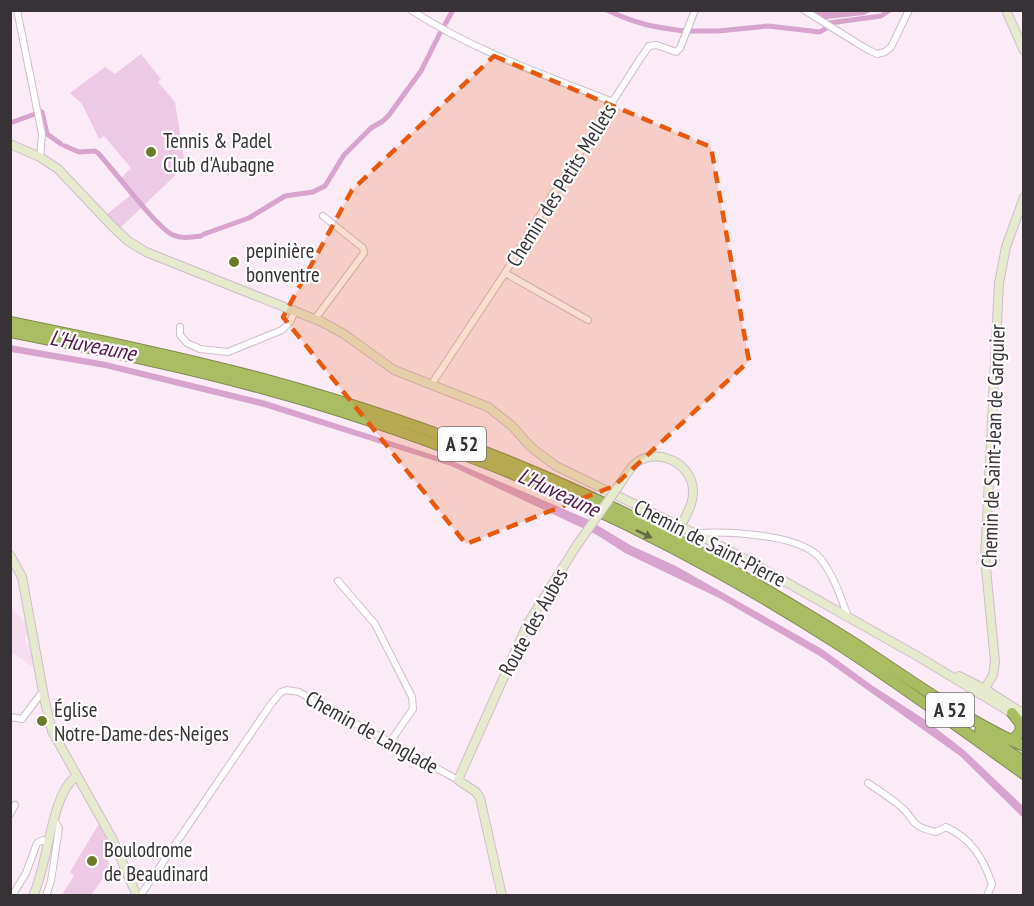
<svg xmlns="http://www.w3.org/2000/svg" width="1034" height="906" font-family="'PT Sans Narrow',sans-serif">
<style>
.built{fill:#f4deef}
.green{fill:#ecc9e5}
.water{fill:#d8a4ce}
.lines{fill:none;stroke-linecap:round;stroke-linejoin:round}
.canal{stroke:#d8a4ce;stroke-width:5}
.street-casing{stroke:#cdbec9;stroke-width:8}
.secondary-casing{stroke:#cdbec9;stroke-width:10}
.highway-casing{stroke:#828c53;stroke-width:12}
.street{stroke:#fff;stroke-width:6}
.secondary{stroke:#e6ebd0;stroke-width:8}
.highway{stroke:#aabd63;stroke-width:10}
.secondary-bridge-casing{stroke:#cdbec9;stroke-width:10;stroke-linecap:butt}
.secondary-bridge{stroke:#e6ebd0;stroke-width:8}
.oneway{fill:#656a48}
.marked{fill:#e8590c;fill-opacity:0.2;stroke:#e8590c;stroke-width:4.5;stroke-dasharray:12 8;stroke-linejoin:round}
.poi-dot{fill:#6c7b29;stroke:#fefefe;stroke-width:2}
.labels{text-anchor:middle;dominant-baseline:central;stroke-width:4.5;stroke-linejoin:round;paint-order:stroke}
.shield{fill:#fefefe;stroke:#736f72;stroke-width:1.5}
.shield-label{font-size:20px;font-weight:bold;fill:#373236}
.poi-label{font-size:21px;fill:#373236;stroke:#fefefe;text-anchor:start}
.street-label{font-size:21px;fill:#373236;stroke:#fefefe}
.water-label{font-size:22px;font-style:italic;fill:#53174b;stroke:#fefefe}
</style>
<rect width="100%" height="100%" fill="#fbebf7"/>
<path class="built" d="M 10,607 L 26,623 L 28,634 L 25,636 L 25,642 L 26,644 L 30,646 L 34,664 L 32,666 L 11,652 Z"/>
<path class="green" d="M 141,54 L 161,79 L 158,82 L 175,102 L 185,166 L 119,229 L 107,214 L 131,195 L 120,179 L 131,168 L 104,136 L 99,139 L 82,104 L 70,93 L 105,67 L 115,74 Z
M 100,822 L 111,845 L 104,855 L 111,867 L 91,895 L 61,896 L 74,876 L 70,872 Z"/>
<path class="water" d="M 812,11 L 872,11 L 864,15 L 827,19 L 822,19 Z
M 10,345 L 106,362 L 266,401 L 452,461 L 587,519 L 632,546 L 676,566 L 822,649 L 873,686 L 924,719 L 964,750 L 1023,806 L 1023,818 L 960,756 L 821,657 L 719,598 L 625,553 L 597,535 L 451,466 L 264,407 L 105,368 L 11,352 Z"/>
<g class="lines">
<path class="canal" d="M 607,10 C 636,24 653,27 684,31
M 829,23 L 881,16 L 890,10
M 443,28 L 453,10
M 689,31 L 718,31 L 768,26 L 820,32 L 826,28
M 42,112 L 47,134 L 61,144
M 10,123 L 35,114
M 65,146 L 79,152 L 95,151 L 98,153 C 112,168 158,229 173,235 C 182,239 191,237 201,236
M 204,234 L 249,218 L 285,196 L 313,192 L 325,186 L 344,155 L 371,128 L 383,121 L 389,115 L 421,71 L 441,31"/>
<g class="street-casing">
<path id="street" d="M 17,10 L 42,134 L 40,157
M 411,10 C 474,51 545,75 613,102
M 804,10 L 865,48 L 877,54 L 885,52 L 891,47 L 909,10
M 505,273 L 588,320
M 315,319 L 364,253 L 363,248 L 323,216
M 180,327 L 180,335 L 187,343 L 200,349 L 228,352 L 282,330 L 290,322 L 295,311
M 431,385 L 505,273 L 548,202 L 640,59 L 649,46 L 657,45 L 676,52 L 680,48 L 695,10
M 696,533 C 727,531 799,534 820,558 C 833,574 841,597 848,617
M 338,581 L 375,624 L 412,697 L 413,709 L 390,742
M 10,717 L 22,719 L 43,691
M 868,783 C 878,790 889,797 899,805 C 918,820 906,825 936,832 L 946,827 C 972,839 983,858 992,884 L 987,896
M 10,814 L 15,805
M 12,896 L 26,873 L 37,843 L 43,840 L 49,842
M 46,896 L 51,881 L 59,828 L 54,820
M 140,896 L 271,704 L 281,692 L 287,690 L 299,692 L 458,780"/>
</g>
<g class="secondary-casing">
<path id="secondary" d="M 1006,10 L 1024,51
M 10,144 L 40,157 L 58,169 L 112,226 L 128,241 L 146,252 L 322,322 L 344,334 L 394,370 L 488,407 L 511,425 L 532,448 L 556,466 L 729,550 L 919,657 L 1015,715
M 620,484 C 625,477 630,467 637,462 C 659,447 692,464 693,490 C 694,503 686,515 681,526
M 10,555 L 22,577 L 45,702 L 52,731 L 112,838 L 137,896
M 959,676 L 985,689 L 1024,714
M 981,695 L 993,675 L 995,662 L 985,558 L 999,283 L 1006,247 L 1024,197
M 33,896 C 48,866 51,792 77,776
M 502,896 L 480,798 L 476,792 L 458,780 L 528,623 L 577,545"/>
</g>
<g class="highway-casing">
<path id="highway" d="M 10,322 C 98,340 185,358 271,381 C 402,417 533,466 655,528 C 721,562 785,600 848,639 C 905,676 961,718 1024,746
M 10,332 C 96,349 183,366 268,390 C 338,409 408,433 475,459 C 604,508 728,573 844,648 C 905,688 964,731 1024,774
M 980,731 L 1024,762
M 1010,740 L 1015,738 L 1021,730 L 1020,723 L 1012,713"/>
</g>
<use href="#street" class="street"/>
<use href="#secondary" class="secondary"/>
<use href="#highway" class="highway"/>
<g class="secondary-bridge-casing">
<path id="secondary-bridge" d="M 577,545 L 620,484"/>
</g>
<use href="#secondary-bridge" class="secondary-bridge"/>
</g>
<defs><path id="oneway-solid" d="M-6-.8H1V-3.2L6.5 0L1 3.2V.8H-6Z" transform="scale(1.5)"/></defs>
<use class="oneway" href="#oneway-solid" transform="translate(644 534) rotate(26)"/>
<path class="marked" d="M 494,56 L 711,147 L 749,361 L 614,486 L 466,544 L 283,317 L 352,190 Z"/>
<g class="poi-dot">
<circle cx="151" cy="152" r="6"/>
<circle cx="234" cy="262" r="6"/>
<circle cx="42" cy="721" r="6"/>
<circle cx="92" cy="861" r="6"/>
</g>
<g class="labels">
<g class="shield">
<rect x="438" y="427" width="48" height="34" rx="4.5"/>
<rect x="926" y="693" width="48" height="34" rx="4.5"/>
</g>
<g class="shield-label">
<text x="462" y="444">A 52</text>
<text x="950" y="710">A 52</text>
</g>
<g class="poi-label">
<text x="163" y="140">Tennis &amp; Padel<tspan x="163" dy="24">Club d'Aubagne</tspan></text>
<text x="246" y="250">pepinière<tspan x="246" dy="24">bonventre</tspan></text>
<text x="54" y="709">Église<tspan x="54" dy="24">Notre-Dame-des-Neiges</tspan></text>
<text x="104" y="849">Boulodrome<tspan x="104" dy="24">de Beaudinard</tspan></text>
</g>
<g class="street-label">
<text transform="translate(561 185) rotate(-58)">Chemin des Petits Mellets</text>
<text transform="translate(993 446) rotate(-88)">Chemin de Saint-Jean de Garguier</text>
<text transform="translate(710 543) rotate(27)">Chemin de Saint-Pierre</text>
<text transform="translate(533 622) rotate(-61)">Route des Aubes</text>
<text transform="translate(372 732) rotate(29)">Chemin de Langlade</text>
</g>
<g class="water-label">
<text transform="translate(93 345) rotate(11)">L'Huveaune</text>
<text transform="translate(559 492) rotate(25)">L'Huveaune</text>
</g>
</g>
<rect width="1034" height="906" fill="none" stroke="#373236" stroke-width="24"/>
</svg>
